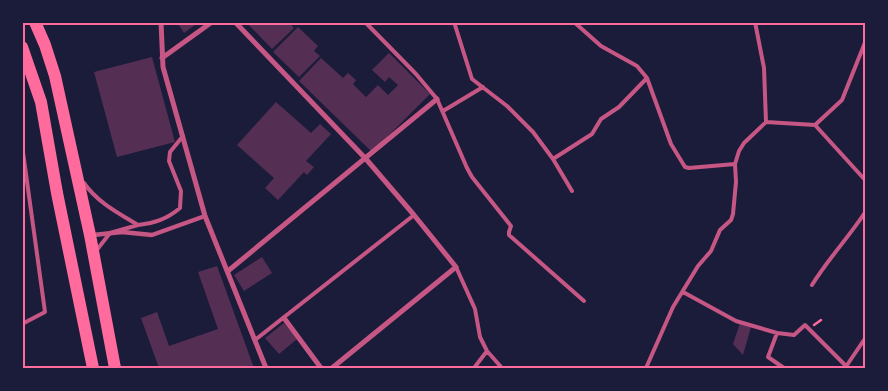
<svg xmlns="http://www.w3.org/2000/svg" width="888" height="391" font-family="'IBM Plex Sans',sans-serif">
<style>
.building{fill:#542f53}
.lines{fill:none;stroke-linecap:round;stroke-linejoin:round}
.path{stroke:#ff6b9d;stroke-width:2.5}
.service{stroke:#c65784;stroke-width:4}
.pedestrian{stroke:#c65784;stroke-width:4.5}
.minor{stroke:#c65784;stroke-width:5}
.primary{stroke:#ff6b9d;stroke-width:12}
.neatline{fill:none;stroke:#ff6b9d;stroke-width:2}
</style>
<rect width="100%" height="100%" fill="#1b1b3a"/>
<path class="building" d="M 177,22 L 199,22 L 184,33 Z
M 246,22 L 289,22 L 294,28 L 272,49 Z
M 298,27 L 318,46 L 314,51 L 320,56 L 299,77 L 273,52 Z
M 389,53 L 430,94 L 372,152 L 299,81 L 321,58 L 343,78 L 348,73 L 356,80 L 353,84 L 366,97 L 378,85 L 388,95 L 398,85 L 389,77 L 385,82 L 372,70 Z
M 152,57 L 175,142 L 117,157 L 94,72 Z
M 276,102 L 311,133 L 320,124 L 331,134 L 306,161 L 314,167 L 307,175 L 304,172 L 278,200 L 265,188 L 274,178 L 237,145 Z
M 262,257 L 272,273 L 244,291 L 234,275 Z
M 217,266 L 254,368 L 159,368 L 141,318 L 157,312 L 169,346 L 218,329 L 198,272 Z
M 284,323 L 297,339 L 279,354 L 265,338 Z
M 740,323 L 751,327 L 743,355 L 733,344 Z"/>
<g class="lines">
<path class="path" d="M 814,325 L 821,320"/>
<path class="service" d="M 365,22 L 416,74 L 437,99 L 467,168 L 472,177 L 511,226 L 509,232 L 509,235 L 584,301
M 454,22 L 472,79 L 507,106 L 533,132 L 553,159 L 572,191
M 574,22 L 601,46 L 637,66 L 647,78 L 671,144 L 685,167 L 689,168 L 735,164
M 443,111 L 483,87
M 766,122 L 815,125 L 866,181
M 815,125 L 842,100 L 866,40
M 22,145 L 45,312 L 22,324
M 553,159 L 592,134 L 601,119 L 619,107 L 647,78
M 84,183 C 97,202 118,213 138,225 L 110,233 L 96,251
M 138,225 C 155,223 167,219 180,208 L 181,191 L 169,161 L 170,152 L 183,136
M 456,267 L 475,309 L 480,337 L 487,351 L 502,368
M 812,285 C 828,259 849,237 866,211
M 683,292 L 736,321 L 777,333 L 794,335 L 805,325 L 847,367
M 777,333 L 768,357 L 784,368
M 255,340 L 414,215
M 474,368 L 487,351
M 646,368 L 673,307 L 698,266 L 711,251 L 720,230 L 731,220 L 733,214 L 736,182 L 735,164 L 739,151 L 744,143 L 766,122 L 764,68 L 755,22
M 845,368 L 866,337"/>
<path class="pedestrian" d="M 93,235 L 122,232 L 152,235 L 205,216"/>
<path class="minor" d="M 161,22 L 163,67 L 205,216 L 266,368
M 235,22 L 366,159 L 414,215 L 456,267 L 332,368
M 162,58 L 212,22
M 228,271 L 437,99
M 284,318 L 321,368"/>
<path class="primary" d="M 35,22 L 45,45 L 55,76 L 90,235 L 115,368
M 22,47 L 41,102 L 57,193 L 93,368"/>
</g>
<rect width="888" height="391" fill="none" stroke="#1b1b3a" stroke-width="48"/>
<rect x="24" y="24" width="840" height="343" class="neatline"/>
</svg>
